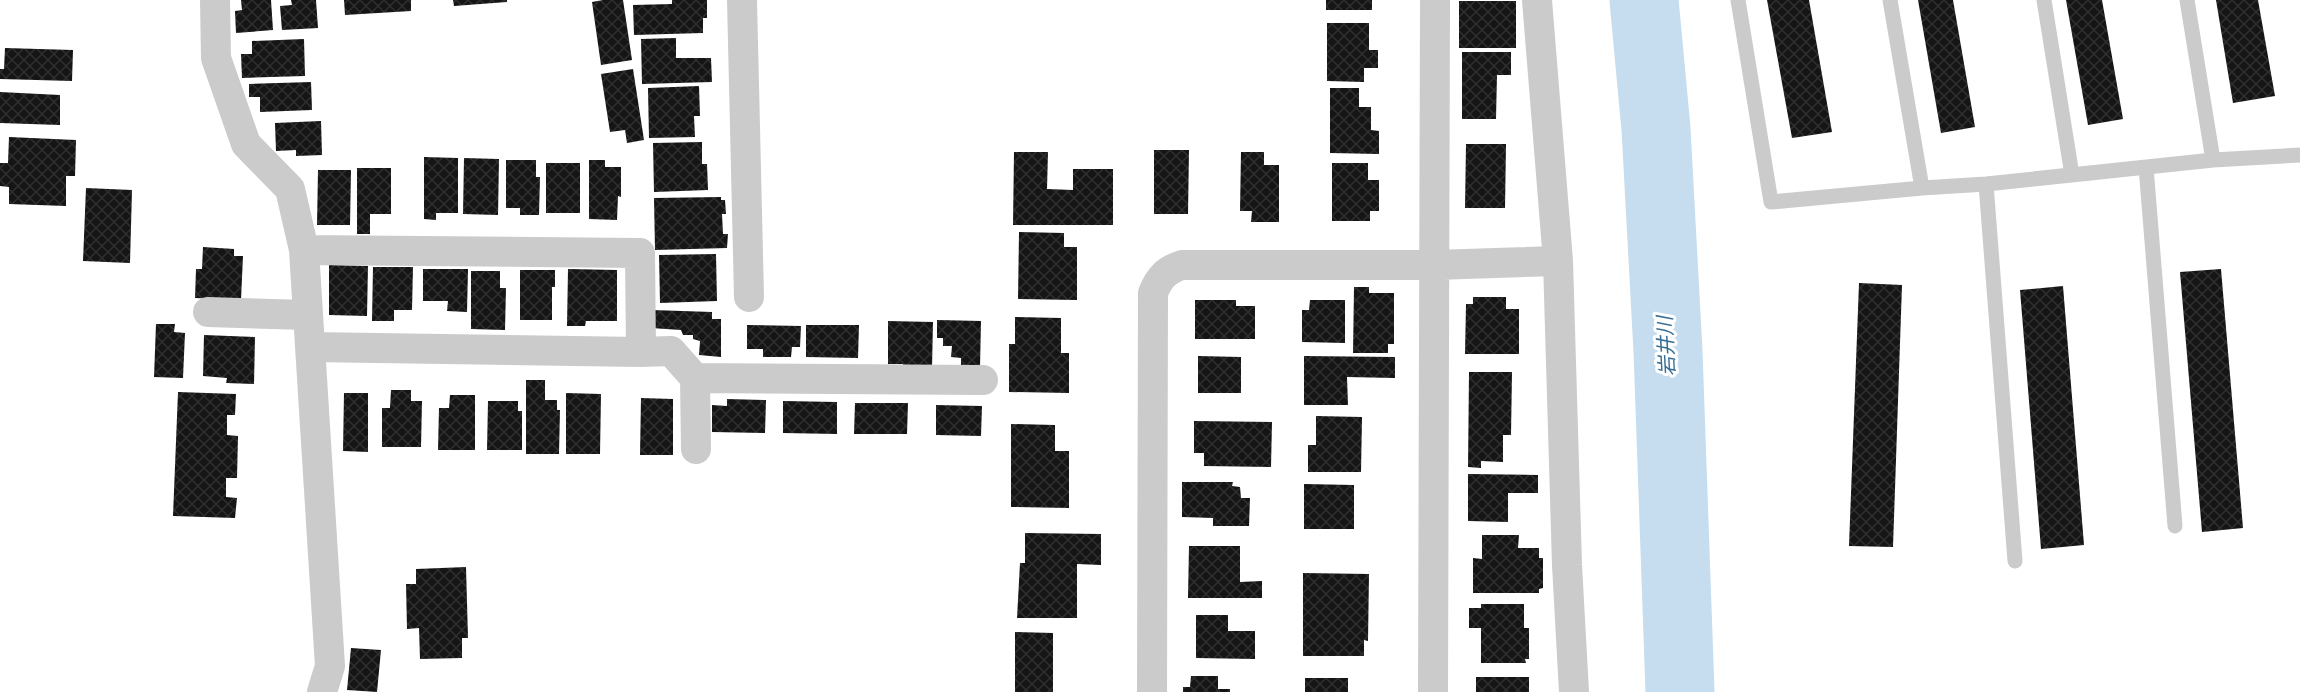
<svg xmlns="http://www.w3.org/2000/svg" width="2300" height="692" font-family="'Source Sans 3','Noto Sans JP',sans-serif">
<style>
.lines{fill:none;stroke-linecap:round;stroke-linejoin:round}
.river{stroke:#c5ddee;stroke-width:69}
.building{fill:url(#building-cross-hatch)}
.service{stroke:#cbcbcb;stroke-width:15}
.minor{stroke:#cbcbcb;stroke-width:30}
.labels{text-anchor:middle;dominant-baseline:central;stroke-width:6;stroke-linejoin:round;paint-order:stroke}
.water-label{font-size:20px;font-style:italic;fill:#366e95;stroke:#fff}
</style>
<defs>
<pattern id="building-cross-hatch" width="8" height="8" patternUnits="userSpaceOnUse" patternTransform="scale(1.5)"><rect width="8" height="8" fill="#151515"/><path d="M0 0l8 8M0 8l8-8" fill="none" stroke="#2f2f2f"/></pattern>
</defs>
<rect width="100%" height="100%" fill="#fff"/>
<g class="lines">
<path class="river" d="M 1644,0 L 1656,129 L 1668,351 L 1680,692"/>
</g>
<path class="building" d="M 241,0 L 271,0 L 273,30 L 236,33 L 235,11 L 242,10 Z
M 291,0 L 316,0 L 318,28 L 282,30 L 280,6 L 292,5 Z
M 344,0 L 411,0 L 411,11 L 345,15 Z
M 453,0 L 507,0 L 507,2 L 454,6 Z
M 603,0 L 623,0 L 632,60 L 601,65 L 592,2 Z
M 672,0 L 707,0 L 707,18 L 703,18 L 703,33 L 634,35 L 633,5 L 672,4 Z
M 1326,0 L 1372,0 L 1372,10 L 1326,10 Z
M 1767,0 L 1809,0 L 1832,132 L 1792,138 Z
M 1918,0 L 1953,0 L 1975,127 L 1941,133 Z
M 2066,0 L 2102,0 L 2123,119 L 2088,125 Z
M 2216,0 L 2258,0 L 2275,96 L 2233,103 Z
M 1459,1 L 1516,1 L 1516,48 L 1459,48 Z
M 1327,23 L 1369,23 L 1369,50 L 1378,50 L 1378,68 L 1364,68 L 1364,82 L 1327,81 Z
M 676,38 L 676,58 L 711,58 L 712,82 L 642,84 L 641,39 Z
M 304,39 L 305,76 L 242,78 L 241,54 L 252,54 L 252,41 Z
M 5,48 L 73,50 L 72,81 L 0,79 L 0,69 L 4,69 Z
M 1462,52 L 1511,52 L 1511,75 L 1497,75 L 1496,119 L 1462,119 Z
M 633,69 L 644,140 L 627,143 L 625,130 L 610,132 L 601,74 Z
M 311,82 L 312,110 L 260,112 L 260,97 L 249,97 L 249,84 Z
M 699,86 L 700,116 L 694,116 L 695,137 L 649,138 L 648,88 Z
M 1330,88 L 1359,88 L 1359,107 L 1371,107 L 1371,130 L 1379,131 L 1379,154 L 1330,153 Z
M 0,92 L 60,95 L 60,125 L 0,123 Z
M 321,121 L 322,155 L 296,156 L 296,150 L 276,151 L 275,123 Z
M 9,137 L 76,140 L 75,176 L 66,176 L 66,206 L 9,204 L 9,187 L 0,186 L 0,163 L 8,163 Z
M 702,142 L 702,164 L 707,164 L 708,190 L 654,192 L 653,143 Z
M 1466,144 L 1506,144 L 1505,208 L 1465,208 Z
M 1154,150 L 1189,150 L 1188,214 L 1154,214 Z
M 1014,152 L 1048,152 L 1047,189 L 1073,190 L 1073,169 L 1113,169 L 1113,225 L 1013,225 Z
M 1241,152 L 1264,152 L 1264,165 L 1279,165 L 1279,222 L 1251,222 L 1252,211 L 1240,211 Z
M 424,157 L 458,158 L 458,213 L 436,213 L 436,220 L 424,219 Z
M 464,158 L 499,159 L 498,215 L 463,214 Z
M 506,160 L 536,160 L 536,177 L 540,177 L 539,215 L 520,215 L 520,208 L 506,208 Z
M 589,160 L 605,160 L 605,167 L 621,167 L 621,197 L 618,196 L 617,220 L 589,219 Z
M 546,163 L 580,163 L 580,213 L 546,213 Z
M 1332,163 L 1368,163 L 1368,180 L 1379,180 L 1379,211 L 1370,211 L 1370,221 L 1332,221 Z
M 357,168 L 391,168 L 391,214 L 370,214 L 370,234 L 357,234 Z
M 318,170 L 351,170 L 350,225 L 317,225 Z
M 86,188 L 132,190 L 130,263 L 83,261 Z
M 721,197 L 721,200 L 725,200 L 726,214 L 722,214 L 723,234 L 728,234 L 727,248 L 655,250 L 654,198 Z
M 1019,232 L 1064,233 L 1064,247 L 1077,247 L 1077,300 L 1018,299 Z
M 203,247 L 234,249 L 234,256 L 243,256 L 241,300 L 195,298 L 196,269 L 202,269 Z
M 716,254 L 717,301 L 660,303 L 659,255 Z
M 329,265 L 368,266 L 367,316 L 329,315 Z
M 373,267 L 413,267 L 412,310 L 394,310 L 394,321 L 372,321 Z
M 423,269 L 468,269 L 467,312 L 447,311 L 448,301 L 423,301 Z
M 568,269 L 617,270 L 617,321 L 586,321 L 585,326 L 567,326 Z
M 2221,269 L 2243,528 L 2202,532 L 2180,272 Z
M 520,270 L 555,270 L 555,287 L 552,287 L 552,320 L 520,320 Z
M 471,271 L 500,271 L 500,288 L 506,288 L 505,330 L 471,329 Z
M 1859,283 L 1902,285 L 1893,547 L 1849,546 Z
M 2063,286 L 2084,545 L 2041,549 L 2020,290 Z
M 1354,287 L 1369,287 L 1369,293 L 1394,293 L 1394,344 L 1388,344 L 1388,353 L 1353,353 Z
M 1473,297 L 1506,297 L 1506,309 L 1519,309 L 1519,354 L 1465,354 L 1466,304 L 1473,304 Z
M 1195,300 L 1236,300 L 1236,306 L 1255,306 L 1255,339 L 1195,339 Z
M 1310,300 L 1345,300 L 1345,343 L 1302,342 L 1302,310 L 1309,310 Z
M 652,310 L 712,312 L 712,319 L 721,319 L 721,357 L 699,355 L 700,341 L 693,339 L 693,335 L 683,335 L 681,330 L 651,328 Z
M 1015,317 L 1061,318 L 1061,353 L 1069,353 L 1069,393 L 1009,392 L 1009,344 L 1015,344 Z
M 937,320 L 981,321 L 980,368 L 961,368 L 961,358 L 951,357 L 952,346 L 943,346 L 943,338 L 937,338 Z
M 888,321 L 933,322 L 932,369 L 903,369 L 903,364 L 888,364 Z
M 156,324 L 175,324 L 174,332 L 185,333 L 183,378 L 154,377 Z
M 747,325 L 801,326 L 800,347 L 792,347 L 791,357 L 763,357 L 763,349 L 747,349 Z
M 806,325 L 859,325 L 858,358 L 806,357 Z
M 204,335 L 255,337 L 254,384 L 226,383 L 227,378 L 203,376 Z
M 1198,356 L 1241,357 L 1241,393 L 1198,393 Z
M 1304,356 L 1395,357 L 1395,378 L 1347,377 L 1348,405 L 1304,405 Z
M 1469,372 L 1512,372 L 1511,435 L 1503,435 L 1503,462 L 1481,461 L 1481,468 L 1468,467 Z
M 526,380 L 545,380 L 545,400 L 557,400 L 557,410 L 560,410 L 559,454 L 526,454 Z
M 391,390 L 411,390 L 411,401 L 422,401 L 421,447 L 382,447 L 382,408 L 390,408 Z
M 178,392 L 236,394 L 235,415 L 227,415 L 227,435 L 238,436 L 237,478 L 226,478 L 226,497 L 237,498 L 235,518 L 173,516 Z
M 344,393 L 368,393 L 368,452 L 343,451 Z
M 566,393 L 601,394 L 600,454 L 566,454 Z
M 450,395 L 475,395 L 475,450 L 438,450 L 439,408 L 449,408 Z
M 641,398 L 673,399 L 673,455 L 640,455 Z
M 727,399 L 766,400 L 765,433 L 712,432 L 712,405 L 727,406 Z
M 488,401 L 518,401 L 518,411 L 522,411 L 522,450 L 487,450 Z
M 783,401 L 837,402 L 837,434 L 783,433 Z
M 855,403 L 908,403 L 907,434 L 854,434 Z
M 936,405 L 982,406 L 981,436 L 936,435 Z
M 1316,416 L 1362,417 L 1361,472 L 1308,472 L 1308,445 L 1316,445 Z
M 1194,421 L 1272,422 L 1271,467 L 1204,466 L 1204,453 L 1194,453 Z
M 1011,424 L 1055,425 L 1055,451 L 1069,451 L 1069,508 L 1011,507 Z
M 1468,474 L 1538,475 L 1538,493 L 1508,493 L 1508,522 L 1468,521 Z
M 1182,482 L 1233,482 L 1232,486 L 1240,487 L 1241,498 L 1250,498 L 1249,526 L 1213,526 L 1213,518 L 1182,517 Z
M 1304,484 L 1354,485 L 1354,529 L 1304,529 Z
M 1025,533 L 1101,534 L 1101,565 L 1077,564 L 1077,618 L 1017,618 L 1020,563 L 1025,563 Z
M 1482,535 L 1519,535 L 1518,548 L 1539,548 L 1539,558 L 1543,558 L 1543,588 L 1539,589 L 1539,593 L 1473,593 L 1473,558 L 1482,559 Z
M 1189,546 L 1240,546 L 1240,582 L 1262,581 L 1262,598 L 1188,598 Z
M 466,567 L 468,638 L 462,638 L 462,658 L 420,659 L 419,628 L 407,629 L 406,584 L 416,584 L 416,569 Z
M 1303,573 L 1369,574 L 1368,641 L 1364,640 L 1364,656 L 1303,656 Z
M 1481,604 L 1524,604 L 1524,628 L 1529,628 L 1529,659 L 1525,659 L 1526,663 L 1481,663 L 1481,628 L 1469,628 L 1469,608 L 1481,608 Z
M 1196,615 L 1228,615 L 1228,631 L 1255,631 L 1255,659 L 1196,658 Z
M 1015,632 L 1053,633 L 1053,692 L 1015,692 Z
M 351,648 L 381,650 L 377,692 L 347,690 Z
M 1191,676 L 1218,676 L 1218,689 L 1230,689 L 1230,692 L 1183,692 L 1183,687 L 1190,687 Z
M 1476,677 L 1529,677 L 1529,692 L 1476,692 Z
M 1305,678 L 1348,678 L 1348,692 L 1305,692 Z"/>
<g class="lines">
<path class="service" d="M 1738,0 L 1771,202 L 1922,188 L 1986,184 L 2213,160 L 2300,155
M 1890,0 L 1922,188
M 2044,0 L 2072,175
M 2187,0 L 2213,160
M 2146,167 L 2175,526
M 1986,184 L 2015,561"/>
<path class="minor" d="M 215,0 L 216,58 L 246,144 L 290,189 L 304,250 L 330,666 L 322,692
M 742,0 L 749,297
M 1537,0 L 1558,261 L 1567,565 L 1574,692
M 304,250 L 640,253 L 641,352 L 310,347
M 208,312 L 307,315
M 641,352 L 671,351 L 695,378 L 983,380
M 695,378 L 696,449
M 1152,692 L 1153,293 C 1159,278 1166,270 1182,265 L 1435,265 L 1558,261
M 1433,692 L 1435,0"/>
</g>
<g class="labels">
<g class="water-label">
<text transform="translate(1667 346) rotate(-93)">岩井川</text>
</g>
</g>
</svg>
